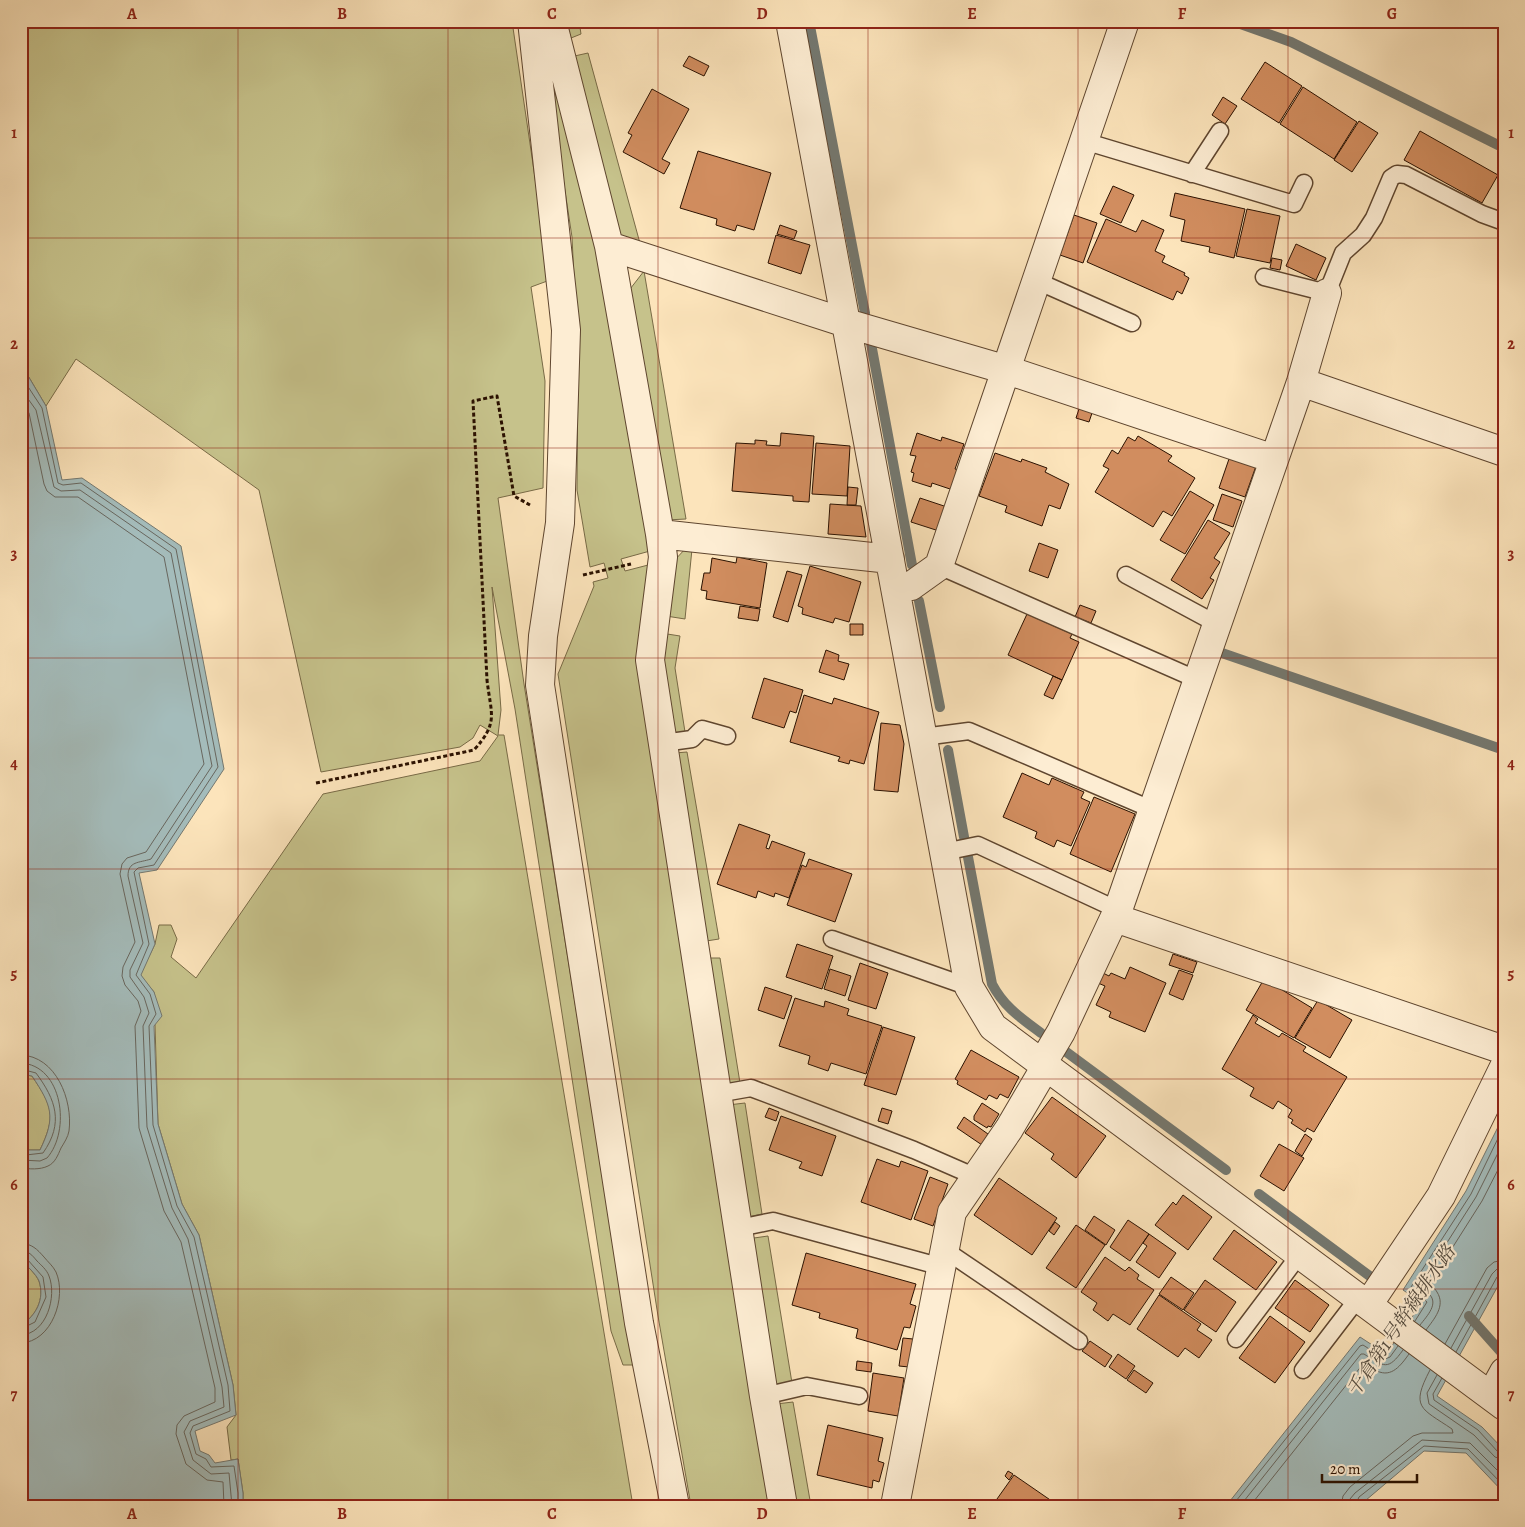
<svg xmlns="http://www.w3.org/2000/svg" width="1525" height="1527" font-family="Alegreya,'Noto Serif JP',serif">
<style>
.green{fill:#c6c28b;stroke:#786a46}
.water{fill:#a4bcbb;stroke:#747870}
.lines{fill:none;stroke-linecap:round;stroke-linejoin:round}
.shore{stroke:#68665e;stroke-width:1}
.stream{stroke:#747870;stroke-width:10}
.building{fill:#d18d5f;stroke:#2b1100}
.service-casing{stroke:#5f462f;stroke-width:19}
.minor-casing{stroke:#5f462f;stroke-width:30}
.path{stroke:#2b1100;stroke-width:3;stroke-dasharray:4 2.5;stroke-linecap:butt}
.service{stroke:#fdedd3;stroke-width:16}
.minor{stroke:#fdedd3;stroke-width:28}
.grid{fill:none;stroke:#8f2418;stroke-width:1;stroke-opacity:0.55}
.labels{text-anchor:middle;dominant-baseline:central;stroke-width:4.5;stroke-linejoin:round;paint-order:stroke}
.water-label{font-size:19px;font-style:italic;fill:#554d41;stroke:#fdedd3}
.neatline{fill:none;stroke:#8f2418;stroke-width:2}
.grid-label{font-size:16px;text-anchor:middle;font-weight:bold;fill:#8f2418}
</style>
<rect width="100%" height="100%" fill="#fce4bb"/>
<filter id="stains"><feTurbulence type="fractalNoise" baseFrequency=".004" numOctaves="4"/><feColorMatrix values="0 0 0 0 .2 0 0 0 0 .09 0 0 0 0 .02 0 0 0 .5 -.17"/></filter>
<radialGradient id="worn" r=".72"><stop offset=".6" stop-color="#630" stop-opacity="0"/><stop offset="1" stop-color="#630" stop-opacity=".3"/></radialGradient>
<path class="green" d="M 21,21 L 512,21 L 550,280 L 531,287 L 545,381 L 543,488 L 498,498 L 524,684 L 633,1365 L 623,1365 L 611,1331 L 515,709 L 492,587 L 501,710 L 498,735 L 504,735 L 633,1506 L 243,1506 L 243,1493 L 238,1459 L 231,1460 L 227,1427 L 236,1415 L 233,1385 L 199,1235 L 182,1204 L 158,1124 L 154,992 L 140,975 L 155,944 L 159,925 L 171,925 L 177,939 L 171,957 L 196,978 L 323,794 L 480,761 L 498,736 L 480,725 L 473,738 L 460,747 L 321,772 L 259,490 L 76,359 L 46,406 L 21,364 Z
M 539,21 L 608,283 L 650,551 L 621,559 L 625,571 L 652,564 L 641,659 L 776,1506 L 691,1506 L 658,1316 L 558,674 L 594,586 L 593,582 L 608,578 L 604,563 L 590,567 L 577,490 L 578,360 L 572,237 Z
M 560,21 L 579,21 L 581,34 L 566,40 Z
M 588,53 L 641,247 L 617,238 L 570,57 Z
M 644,271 L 686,519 L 666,520 L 627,293 Z
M 687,547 L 692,549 L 685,619 L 666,616 L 671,564 Z
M 661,633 L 680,636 L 675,668 L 685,732 L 667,734 Z
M 687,752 L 719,939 L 700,942 L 675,753 Z
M 710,958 L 720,958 L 740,1083 L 724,1086 Z
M 21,1074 L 32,1076 C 53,1107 56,1116 40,1150 L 26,1150 L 21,1145 Z
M 745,1103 L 762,1214 L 743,1218 L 728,1105 Z
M 768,1236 L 792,1383 L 771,1387 L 747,1239 Z
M 21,1260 C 27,1266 36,1274 39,1281 C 45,1299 36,1316 21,1325 Z
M 793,1402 L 811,1506 L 795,1506 L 776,1404 Z"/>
<path class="water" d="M 21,364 L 46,406 L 62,480 L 82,478 L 181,546 L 224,769 L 157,870 L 139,873 L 155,944 L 141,975 L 154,992 L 162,1016 L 154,1026 L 158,1124 L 182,1204 L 199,1235 L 233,1385 L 236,1415 L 195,1431 L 200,1451 L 209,1455 L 215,1463 L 238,1459 L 243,1493 L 243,1506 L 21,1506 L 21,1325 C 36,1316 45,1299 39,1281 C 36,1274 27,1266 21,1260 L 21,1145 L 26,1150 L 40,1150 C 56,1117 52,1106 32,1076 L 21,1074 Z
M 1504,1115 L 1504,1275 L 1437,1396 L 1482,1427 L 1504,1450 L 1504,1493 L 1466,1453 L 1424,1451 L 1359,1506 L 1226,1506 L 1360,1337 L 1386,1354 L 1422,1303 L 1403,1290 L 1466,1191 Z"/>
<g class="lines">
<path class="shore" d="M 21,376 L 42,408 L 58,483 L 63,485 L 81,483 L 176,549 L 218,767 L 154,865 L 138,868 L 134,872 L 149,944 L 136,975 L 150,994 L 156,1014 L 149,1026 L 153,1125 L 177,1206 L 194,1237 L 228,1385 L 230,1411 L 193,1426 L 190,1433 L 196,1454 L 206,1459 L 211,1467 L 234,1466 L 238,1493 L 238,1506
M 21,389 L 36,410 L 54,487 L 61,491 L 80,490 L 171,553 L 212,766 L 151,859 C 139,863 128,861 128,876 L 143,943 L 130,970 L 130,977 L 144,997 L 149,1013 L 143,1026 L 147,1127 L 172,1208 L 188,1239 L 222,1387 L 224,1407 L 190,1421 L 184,1432 L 193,1460 L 211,1474 L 229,1473 L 232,1506
M 21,402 L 29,413 L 44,484 L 47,491 L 55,497 L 78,497 L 164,557 L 204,764 L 146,852 L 127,858 L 122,864 L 120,874 L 135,942 L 123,967 L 122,976 L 125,985 L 138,1001 L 141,1011 L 135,1026 L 139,1128 L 164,1211 L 181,1242 L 215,1388 L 215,1402 L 184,1416 L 177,1425 L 176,1434 L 186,1464 L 207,1480 L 223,1482 L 224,1506
M 21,1055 C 56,1056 73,1100 69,1131 C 68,1137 64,1143 61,1148 C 58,1155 55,1163 48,1166 C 40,1170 29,1169 21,1168
M 21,1063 C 63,1065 71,1131 47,1158 L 40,1161 L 21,1160
M 21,1069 L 36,1073 C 56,1100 64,1123 43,1153 L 26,1155 L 21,1153
M 21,1243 C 32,1244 37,1249 44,1257 C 48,1262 53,1266 56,1272 C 67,1297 52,1342 21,1343
M 21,1251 C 29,1251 32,1255 37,1261 C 41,1265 47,1270 49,1276 C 57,1296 47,1334 21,1335
M 21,1257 L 27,1259 L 43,1277 L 46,1297 L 35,1322 L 21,1329
M 1415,1321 L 1427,1302 L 1411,1287 L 1471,1194 L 1504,1126
M 1420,1325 C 1427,1316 1440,1303 1428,1293 C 1424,1290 1422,1289 1420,1285 L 1476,1197 L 1504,1141
M 1426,1330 C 1434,1319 1446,1306 1437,1292 C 1435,1288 1432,1287 1430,1283 L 1482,1201 L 1504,1158
M 1445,1344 L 1487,1268 L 1494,1262 L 1504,1260
M 1451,1348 L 1492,1274 L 1497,1269 L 1504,1268
M 1456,1352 L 1497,1277 L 1504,1274
M 1437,1375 L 1427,1393 L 1429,1404 L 1474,1435 L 1495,1457 L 1504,1460
M 1442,1378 L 1433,1394 L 1434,1400 L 1478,1430 L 1498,1452 L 1504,1453
M 1232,1506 L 1360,1346 L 1363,1345 L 1385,1359 L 1390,1357 L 1398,1346
M 1240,1506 L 1361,1354 L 1364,1354 C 1384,1367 1388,1371 1403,1350
M 1250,1506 L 1363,1364 C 1368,1364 1371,1368 1377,1371 C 1392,1378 1401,1365 1409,1354
M 1341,1506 L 1343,1496 L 1350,1487 L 1413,1436 L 1422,1433 L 1453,1433 L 1452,1429 C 1421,1408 1410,1408 1430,1370
M 1349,1506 L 1350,1499 L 1355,1493 L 1422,1440 L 1470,1443 L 1504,1477
M 1355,1506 L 1359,1497 L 1424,1446 L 1468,1449 L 1504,1486"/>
<path class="stream" d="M 809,21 L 865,313
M 1232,21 L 1291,42 L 1504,148
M 870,338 L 912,565
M 919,601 L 940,707
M 1222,653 L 1504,750
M 948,750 L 964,837
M 968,857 L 992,984 C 1004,1007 1021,1018 1041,1033
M 1065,1051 L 1226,1170
M 1259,1194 L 1371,1277
M 1469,1316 L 1501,1352"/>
</g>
<path class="building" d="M 689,56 L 709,66 L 704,76 L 683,66 Z
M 1265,62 L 1302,86 L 1279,123 L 1241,99 Z
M 1303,87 L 1357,122 L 1334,159 L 1280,124 Z
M 652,89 L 689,109 L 662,159 L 670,163 L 664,174 L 623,152 L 632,135 L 628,133 Z
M 1223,97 L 1237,106 L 1225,124 L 1212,115 Z
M 1359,121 L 1378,133 L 1352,172 L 1334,160 Z
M 1420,131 L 1498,175 L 1482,203 L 1404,160 Z
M 698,151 L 771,173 L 754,230 L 737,225 L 735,231 L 716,225 L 717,219 L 680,208 Z
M 1113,186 L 1134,195 L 1121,223 L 1100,214 Z
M 1175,193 L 1245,209 L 1234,258 L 1209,252 L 1210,247 L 1181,241 L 1185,220 L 1170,216 Z
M 1247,209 L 1280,216 L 1270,263 L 1236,256 Z
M 1074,215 L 1097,223 L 1083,263 L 1060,255 Z
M 1106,219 L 1136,232 L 1142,220 L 1164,230 L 1155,251 L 1165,256 L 1162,262 L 1185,273 L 1184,275 L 1189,278 L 1182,294 L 1177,291 L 1173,300 L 1087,262 Z
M 780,225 L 797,231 L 794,239 L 777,234 Z
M 776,235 L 810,245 L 801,274 L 768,263 Z
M 1296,244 L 1326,258 L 1316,280 L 1286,266 Z
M 1272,258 L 1282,260 L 1280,270 L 1270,268 Z
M 1080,406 L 1093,410 L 1089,422 L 1076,418 Z
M 781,433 L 814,436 L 809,502 L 793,501 L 793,496 L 732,491 L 736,443 L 755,444 L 755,440 L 767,441 L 766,445 L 780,446 Z
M 917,433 L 941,441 L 942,437 L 964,444 L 955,469 L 959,470 L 953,490 L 932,483 L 931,487 L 912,481 L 914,473 L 911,472 L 916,456 L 910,455 Z
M 1138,436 L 1172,456 L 1168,461 L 1195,478 L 1172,516 L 1163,511 L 1153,527 L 1095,492 L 1109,469 L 1103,466 L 1112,450 L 1118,454 L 1128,437 L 1135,441 Z
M 816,443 L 850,446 L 847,496 L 812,494 Z
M 995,453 L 1021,462 L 1022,459 L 1047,468 L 1045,472 L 1069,484 L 1060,509 L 1049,505 L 1042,526 L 1005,512 L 1007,506 L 979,496 Z
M 1230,456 L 1256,466 L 1245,497 L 1219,488 Z
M 848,487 L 858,488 L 856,505 L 847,505 Z
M 1190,491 L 1214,505 L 1185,554 L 1160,540 Z
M 1222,494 L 1242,501 L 1233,527 L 1213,520 Z
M 920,498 L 947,507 L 939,531 L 911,522 Z
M 830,504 L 861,506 L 866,537 L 828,534 Z
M 1208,520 L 1230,533 L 1214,558 L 1220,562 L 1210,578 L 1214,580 L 1202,599 L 1171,580 Z
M 1039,543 L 1058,550 L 1048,578 L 1029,571 Z
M 737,557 L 767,563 L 760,608 L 706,599 L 707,591 L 701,590 L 704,573 L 710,573 L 712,558 L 736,563 Z
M 810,566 L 861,582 L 849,622 L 835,618 L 833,623 L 802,614 L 803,608 L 798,606 Z
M 787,571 L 802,575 L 788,622 L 773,617 Z
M 1080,605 L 1096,611 L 1091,623 L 1075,617 Z
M 740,606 L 760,609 L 758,621 L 738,618 Z
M 1027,614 L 1072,634 L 1070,638 L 1079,642 L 1062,680 L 1008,655 Z
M 850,624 L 863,624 L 863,635 L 850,635 Z
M 826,650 L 839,655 L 838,661 L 849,664 L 844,680 L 819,672 Z
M 1053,676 L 1062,680 L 1053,699 L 1044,695 Z
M 764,678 L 803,690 L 796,713 L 790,711 L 784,728 L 752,718 Z
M 804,695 L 832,704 L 834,698 L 879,712 L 864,764 L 850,760 L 849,764 L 838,761 L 840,757 L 790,742 Z
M 881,723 L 900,725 L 904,744 L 898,792 L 874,790 Z
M 1022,773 L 1049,785 L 1052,778 L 1084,792 L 1081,798 L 1090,802 L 1071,846 L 1057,840 L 1054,847 L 1035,838 L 1037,832 L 1003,817 Z
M 1094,797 L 1135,814 L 1111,872 L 1070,854 Z
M 739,824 L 770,835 L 766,848 L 769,849 L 772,841 L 805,853 L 789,898 L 775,893 L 774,897 L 758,891 L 756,898 L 717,884 Z
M 809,859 L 852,874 L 835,922 L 787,905 L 802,865 L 806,867 Z
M 797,944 L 833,956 L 822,989 L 786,977 Z
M 1173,954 L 1197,962 L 1193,973 L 1169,965 Z
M 860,963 L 888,973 L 876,1009 L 848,1000 Z
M 1130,967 L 1166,983 L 1145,1032 L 1109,1017 L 1111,1012 L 1096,1005 L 1105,986 L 1098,983 L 1103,973 L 1109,976 L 1111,973 L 1125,979 Z
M 830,969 L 851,976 L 845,996 L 824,989 Z
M 1179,970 L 1193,975 L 1183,1000 L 1169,994 Z
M 1264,979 L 1312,1008 L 1294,1038 L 1246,1010 Z
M 765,987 L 792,996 L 784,1019 L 758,1010 Z
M 795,998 L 824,1007 L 825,1001 L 849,1009 L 847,1015 L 882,1026 L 866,1074 L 831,1063 L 828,1071 L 808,1064 L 810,1056 L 779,1046 Z
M 1318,1000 L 1352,1020 L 1330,1058 L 1295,1038 Z
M 1253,1015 L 1258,1019 L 1255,1023 L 1279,1037 L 1282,1033 L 1306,1047 L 1303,1051 L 1347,1077 L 1314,1132 L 1307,1128 L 1305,1132 L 1291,1123 L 1293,1120 L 1288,1117 L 1292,1110 L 1278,1101 L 1273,1109 L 1250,1096 L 1254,1088 L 1222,1069 Z
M 883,1027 L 915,1037 L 896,1095 L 864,1085 Z
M 971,1050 L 1019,1077 L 1008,1098 L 1000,1094 L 997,1099 L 989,1095 L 986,1100 L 957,1084 L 958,1081 L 955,1079 Z
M 1052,1097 L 1106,1136 L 1076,1178 L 1051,1159 L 1054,1154 L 1025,1133 Z
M 982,1103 L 999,1114 L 991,1127 L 988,1126 L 987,1128 L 974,1120 L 974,1116 Z
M 769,1108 L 779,1112 L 776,1121 L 765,1117 Z
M 882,1108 L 892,1111 L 888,1124 L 878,1121 Z
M 781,1116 L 836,1136 L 822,1176 L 799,1168 L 802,1162 L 769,1150 Z
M 964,1117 L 988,1134 L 982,1145 L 957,1128 Z
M 1305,1134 L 1312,1139 L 1302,1156 L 1295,1151 Z
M 1279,1144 L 1304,1158 L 1284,1191 L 1260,1176 Z
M 877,1159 L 899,1167 L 901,1161 L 928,1171 L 911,1220 L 861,1202 Z
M 930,1177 L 948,1184 L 933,1226 L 914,1219 Z
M 999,1178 L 1057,1218 L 1032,1255 L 974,1215 Z
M 1183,1195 L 1212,1217 L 1188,1250 L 1155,1225 L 1173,1202 L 1176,1205 Z
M 1094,1216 L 1115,1230 L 1106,1245 L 1085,1230 Z
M 1128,1220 L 1149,1234 L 1130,1261 L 1110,1247 Z
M 1055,1222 L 1060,1226 L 1054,1235 L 1049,1231 Z
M 1076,1225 L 1105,1245 L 1076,1288 L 1046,1268 Z
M 1234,1230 L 1277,1262 L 1256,1290 L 1213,1259 Z
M 1149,1234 L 1176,1253 L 1159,1278 L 1136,1262 L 1147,1246 L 1143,1243 Z
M 806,1253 L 916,1284 L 910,1304 L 916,1306 L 910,1328 L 904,1327 L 897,1350 L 856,1338 L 858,1329 L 819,1318 L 820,1313 L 792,1305 Z
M 1105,1257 L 1125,1271 L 1129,1267 L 1139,1275 L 1137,1279 L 1154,1290 L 1130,1325 L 1113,1314 L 1108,1321 L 1093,1310 L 1097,1303 L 1081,1292 Z
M 1171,1277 L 1194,1293 L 1183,1310 L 1159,1294 Z
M 1205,1280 L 1236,1302 L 1216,1332 L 1184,1310 Z
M 1295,1280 L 1329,1305 L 1310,1332 L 1275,1308 Z
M 1159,1295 L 1201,1324 L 1197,1330 L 1212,1340 L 1199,1358 L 1185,1348 L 1178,1357 L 1137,1329 Z
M 1270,1316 L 1305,1342 L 1275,1383 L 1239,1358 Z
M 903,1338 L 913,1339 L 909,1367 L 899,1366 Z
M 1090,1341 L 1112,1356 L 1105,1367 L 1082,1351 Z
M 1118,1354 L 1135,1366 L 1126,1379 L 1109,1367 Z
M 857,1361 L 872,1363 L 871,1372 L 856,1370 Z
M 1134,1370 L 1153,1383 L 1146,1393 L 1127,1380 Z
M 873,1373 L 904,1378 L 898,1416 L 868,1411 Z
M 828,1425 L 883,1438 L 878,1461 L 884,1463 L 879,1482 L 873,1480 L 872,1488 L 817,1475 Z
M 1008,1471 L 1013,1474 L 1009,1480 L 1005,1476 Z
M 1014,1475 L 1059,1506 L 992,1506 Z"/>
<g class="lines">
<g class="service-casing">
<path id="service" d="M 1084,141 L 1294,204 L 1304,183
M 1192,174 L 1220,131
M 1264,277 L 1327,293 L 1343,253 L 1363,235 L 1374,218 L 1391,178 L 1397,174 L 1406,175 L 1482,214 L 1504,222
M 1037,281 L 1132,323
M 939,566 L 1198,680
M 1126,575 L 1217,624
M 923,737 L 969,731 L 1153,810
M 663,743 L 692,739 L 702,729 L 727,736
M 944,852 L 978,845 L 1118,910
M 832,939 L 969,987
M 717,1094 L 751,1088 L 914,1150 L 976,1177
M 739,1228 L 773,1221 L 942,1267
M 945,1250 L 1079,1341
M 1236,1339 L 1300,1254
M 1303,1370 L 1359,1297
M 764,1396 L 807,1386 L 859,1396"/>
</g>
<g class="minor-casing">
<path id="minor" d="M 532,21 L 566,330 L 560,523 L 543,636 L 540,685 L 639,1323 L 675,1506
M 552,21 L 609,246 L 660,534 L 663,557 L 650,660 L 764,1396 L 783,1506
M 790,21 L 969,987 L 993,1027 L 1504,1406
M 609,246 L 846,323 L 1007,370 L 1274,459
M 1301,382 L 1504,452
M 660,534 L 890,559
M 895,588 L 911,586 L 939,566 L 1125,21
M 1115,918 L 1504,1050
M 1042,1064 L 1061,1032 L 1118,910 L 1301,382 L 1327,293
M 1368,1305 L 1441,1196 L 1504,1067
M 1491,1396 L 1504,1372
M 895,1506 L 952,1212 L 1009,1129 L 1046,1066"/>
</g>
<path class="path" d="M 583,575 L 631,564
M 316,783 L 474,750 C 499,722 491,715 487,680 L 473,401 L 497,396 L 514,496 L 530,505"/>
<use href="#service" class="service"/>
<use href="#minor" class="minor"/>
</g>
<path class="grid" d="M 238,21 L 238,1506M 448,21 L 448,1506M 658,21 L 658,1506M 868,21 L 868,1506M 1078,21 L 1078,1506M 1288,21 L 1288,1506M 21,238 L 1504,238M 21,448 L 1504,448M 21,658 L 1504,658M 21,869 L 1504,869M 21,1079 L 1504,1079M 21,1289 L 1504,1289"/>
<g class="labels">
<g class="water-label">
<text transform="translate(1401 1321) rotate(-56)">千倉第1号幹線排水路</text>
</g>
</g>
<rect width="1525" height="1527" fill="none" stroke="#fce4bb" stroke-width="55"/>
<path d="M1322 1474v8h95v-8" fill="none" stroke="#2b1100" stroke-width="2.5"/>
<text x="1330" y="1474" font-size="15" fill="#2b1100" stroke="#fdedd3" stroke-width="4" paint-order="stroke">20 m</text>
<rect x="28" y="28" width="1470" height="1472" class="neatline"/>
<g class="grid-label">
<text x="132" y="19">A</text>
<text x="342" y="19">B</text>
<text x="552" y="19">C</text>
<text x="762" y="19">D</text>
<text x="972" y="19">E</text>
<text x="1182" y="19">F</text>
<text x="1392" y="19">G</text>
<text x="14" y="138">1</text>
<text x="1511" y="138">1</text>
<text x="14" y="349">2</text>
<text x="1511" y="349">2</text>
<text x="14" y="559">3</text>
<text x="1511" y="559">3</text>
<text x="14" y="769">4</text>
<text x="1511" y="769">4</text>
<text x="14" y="979">5</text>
<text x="1511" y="979">5</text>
<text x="14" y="1190">6</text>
<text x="1511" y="1190">6</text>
<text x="14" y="1400">7</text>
<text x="1511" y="1400">7</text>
<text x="132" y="1519">A</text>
<text x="342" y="1519">B</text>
<text x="552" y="1519">C</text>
<text x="762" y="1519">D</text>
<text x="972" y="1519">E</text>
<text x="1182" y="1519">F</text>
<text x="1392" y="1519">G</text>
</g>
<rect width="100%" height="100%" filter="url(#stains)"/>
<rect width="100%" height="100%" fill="url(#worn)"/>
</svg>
